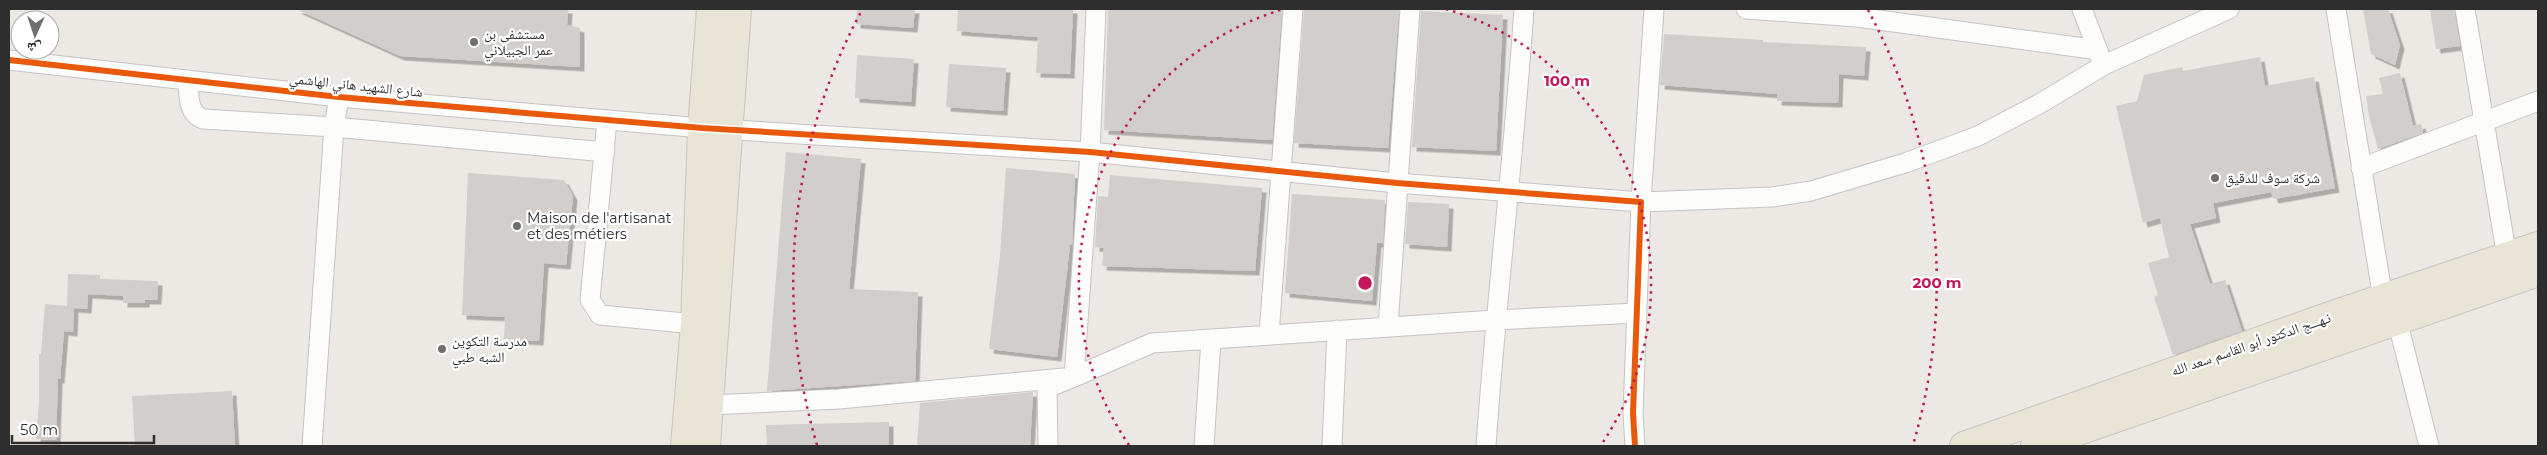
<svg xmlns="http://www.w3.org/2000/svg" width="2547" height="455" font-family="Montserrat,'Noto Naskh Arabic',sans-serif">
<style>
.building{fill:#d1cecb;filter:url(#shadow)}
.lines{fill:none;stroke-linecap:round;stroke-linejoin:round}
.minor-casing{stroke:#c5c4c5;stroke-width:21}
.primary-casing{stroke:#c6c5c4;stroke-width:30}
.minor{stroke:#fcfcfb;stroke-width:19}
.primary{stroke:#e8e4d6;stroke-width:28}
.cycleway-casing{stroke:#fff;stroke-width:9}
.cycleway{stroke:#e8590c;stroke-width:6}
.ring{fill:none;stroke:#c2185b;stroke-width:2.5;stroke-dasharray:2.5 5}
.poi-dot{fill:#706f6e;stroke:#fff;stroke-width:2}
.labels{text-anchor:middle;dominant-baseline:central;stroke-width:4.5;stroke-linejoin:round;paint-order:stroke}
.poi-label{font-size:14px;fill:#2e2e2e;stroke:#fff;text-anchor:start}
.street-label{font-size:14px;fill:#2e2e2e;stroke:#fff}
.centre{fill:#c2185b;stroke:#fff;stroke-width:2.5}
.ring-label{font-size:15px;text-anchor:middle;font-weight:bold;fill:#c2185b;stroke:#fff;stroke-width:4.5;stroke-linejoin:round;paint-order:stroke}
</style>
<defs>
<filter id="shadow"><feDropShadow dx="4.5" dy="4.5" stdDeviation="0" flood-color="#0004"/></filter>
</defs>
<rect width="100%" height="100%" fill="#ece8e4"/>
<path class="building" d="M 296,9 L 568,9 L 567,25 L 580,28 L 580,67 L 400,56 Z
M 857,9 L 915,9 L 913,28 L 856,24 Z
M 958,9 L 1073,9 L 1070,74 L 1036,73 L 1038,37 L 957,31 Z
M 1108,9 L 1282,9 L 1272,140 L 1104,130 Z
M 1304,9 L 1399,10 L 1388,148 L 1294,143 Z
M 2363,9 L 2388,9 L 2400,45 L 2395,65 L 2371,54 Z
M 2430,9 L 2454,9 L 2460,46 L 2436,49 Z
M 1421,11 L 1503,15 L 1496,151 L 1412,147 Z
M 1664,34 L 1763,40 L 1763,42 L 1866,47 L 1864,76 L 1839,74 L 1838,103 L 1777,101 L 1778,94 L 1660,85 Z
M 857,55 L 914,59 L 911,102 L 855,98 Z
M 2260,57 L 2265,86 L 2314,77 L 2335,188 L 2274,199 L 2271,192 L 2213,203 L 2216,218 L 2190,224 L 2210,284 L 2225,280 L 2242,331 L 2173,355 L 2154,297 L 2158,295 L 2148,263 L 2169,257 L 2160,218 L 2143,223 L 2116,106 L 2137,101 L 2144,75 L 2182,67 L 2183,71 Z
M 949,64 L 1006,68 L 1003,111 L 946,107 Z
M 2400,73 L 2413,126 L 2421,124 L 2423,133 L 2378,149 L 2369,116 L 2366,96 L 2383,94 L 2379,78 Z
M 786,152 L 861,159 L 849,289 L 918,292 L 915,381 L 767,391 Z
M 1006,168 L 1075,174 L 1072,245 L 1070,245 L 1057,357 L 989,349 L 1000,255 Z
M 468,173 L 564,180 L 573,196 L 566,265 L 544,263 L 539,341 L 504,339 L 505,317 L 462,315 Z
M 1110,175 L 1262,188 L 1255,271 L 1102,266 L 1104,248 L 1095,247 L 1098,196 L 1108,197 Z
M 1292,194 L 1385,200 L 1383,243 L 1377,243 L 1372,301 L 1285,293 Z
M 1408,202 L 1449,204 L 1447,247 L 1405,244 Z
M 68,274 L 100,275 L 100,279 L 158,281 L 157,300 L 145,300 L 145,303 L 123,303 L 123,296 L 88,294 L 87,309 L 74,308 L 73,332 L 64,331 L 60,379 L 58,379 L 56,440 L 36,439 L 39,402 L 39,354 L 41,354 L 45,304 L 67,306 Z
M 232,391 L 235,446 L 135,446 L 132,396 Z
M 1033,392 L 1030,446 L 917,446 L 920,403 Z
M 889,422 L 889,446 L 767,446 L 766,425 Z"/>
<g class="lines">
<g class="minor-casing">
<path id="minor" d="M 1654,9 L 1641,202 L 1772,197 L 1811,191 L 1905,163 L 1978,136 L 2041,103 L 2104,65 L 2229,9
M 1746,9 L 1857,17 L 2098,50
M 2082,9 L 2101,59
M 2336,9 L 2383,299
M 2465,9 L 2507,257
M 9,60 L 339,97 L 702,128 L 1090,152 L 1397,183 L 1641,202 L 1633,413 L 1635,446
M 188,80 C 189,95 187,113 203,119 L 334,127 L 605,152
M 607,120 L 590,300 L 600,315 L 695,324
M 2361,168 L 2538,101
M 2397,320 L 2429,446
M 1388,327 L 1410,9
M 1269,335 L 1293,9
M 709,405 L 839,399 L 1074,377 L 1152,343 L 1495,320 L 1637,313
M 312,446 L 334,127 L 339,97
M 1048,446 L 1047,388 L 1074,377 L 1090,152 L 1096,9
M 1204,446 L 1211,339
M 1332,446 L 1337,330
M 1486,446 C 1496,300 1514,155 1524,9"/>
</g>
<g class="primary-casing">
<path id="primary" d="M 685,446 L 695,324 L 702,128 L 711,9
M 706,446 L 737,9
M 1964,446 L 2333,315 L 2538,246
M 2035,446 L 2538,272"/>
</g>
<use href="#minor" class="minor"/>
<use href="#primary" class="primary"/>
<g class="cycleway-casing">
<path id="cycleway" d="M 9,60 L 339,97 L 702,128 L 1090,152 L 1397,183 L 1641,202 L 1633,413 L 1635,446"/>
</g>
<use href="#cycleway" class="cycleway"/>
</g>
<g class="ring">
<path d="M1129 445A286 286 0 0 1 1284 9M1446 9A286 286 0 0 1 1601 445"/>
<path d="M817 445A572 572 0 0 1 862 10M1868 10A572 572 0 0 1 1913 445"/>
</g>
<g class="poi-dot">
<circle cx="474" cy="42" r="5"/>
<circle cx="2215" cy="178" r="5"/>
<circle cx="517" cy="226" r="5"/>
<circle cx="442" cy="349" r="5"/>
</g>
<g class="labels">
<g class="poi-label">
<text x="484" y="34">مستشفى بن<tspan x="484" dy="16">عمر الجبيلاني</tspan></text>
<text x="2225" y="178">شركة سوف للدقيق</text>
<text x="527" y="218">Maison de l'artisanat<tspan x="527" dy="16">et des métiers</tspan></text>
<text x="452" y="341">مدرسة التكوين<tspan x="452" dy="16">الشبه طبي</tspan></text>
</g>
<g class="street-label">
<text transform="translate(356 85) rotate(6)">شارع الشهيد هاني الهاشمي</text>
<text transform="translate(2251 344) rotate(-19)">نـهـــج الدكتور أبو القاسم سعد الله</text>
</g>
</g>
<circle cx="1365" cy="283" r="8" class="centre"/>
<g class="ring-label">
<text x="1567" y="86">100 m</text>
<text x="1937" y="288">200 m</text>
</g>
<rect width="2547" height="455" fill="none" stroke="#2e2e2e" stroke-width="20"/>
<g transform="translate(35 35) rotate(183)"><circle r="24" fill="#ffffff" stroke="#ababab"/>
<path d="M0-4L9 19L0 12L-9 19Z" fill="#706f6e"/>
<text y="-8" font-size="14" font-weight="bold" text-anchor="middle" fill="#2e2e2e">ش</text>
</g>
<path d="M12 435v8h142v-8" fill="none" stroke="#2e2e2e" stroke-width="2.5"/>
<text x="20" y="435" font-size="15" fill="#2e2e2e" stroke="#ffffff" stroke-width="4" paint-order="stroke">50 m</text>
</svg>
